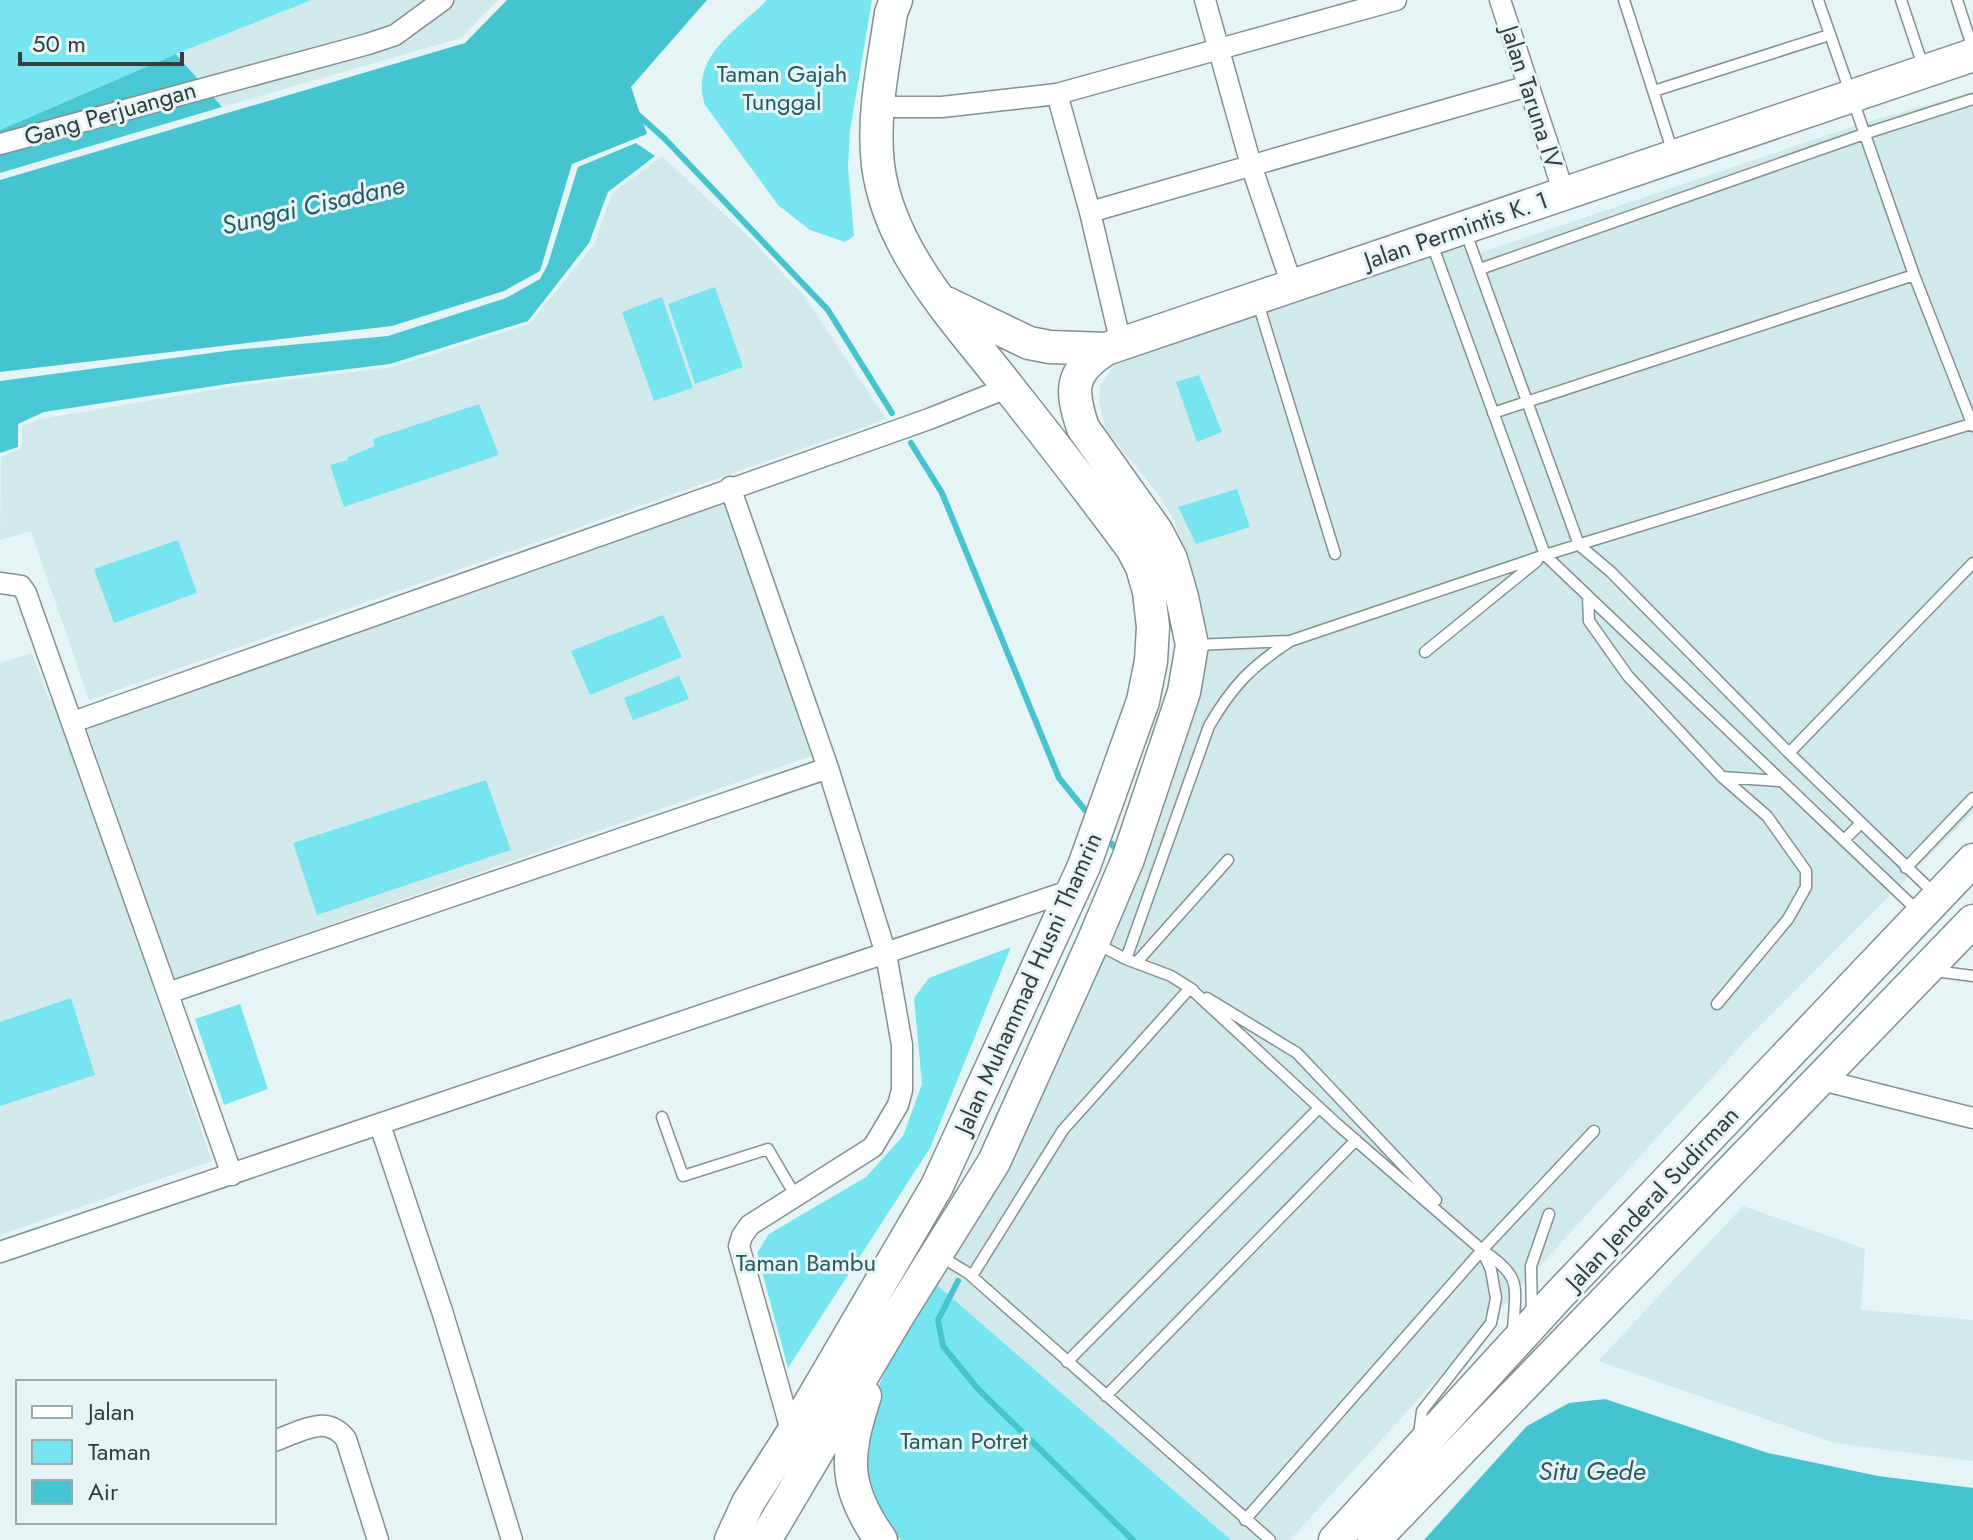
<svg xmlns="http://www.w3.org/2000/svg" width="1973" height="1540" font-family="Jost,sans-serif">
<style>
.built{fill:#d2e9ec}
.green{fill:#76e5f0}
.forest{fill:#49c7d2}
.water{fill:#45c4cf}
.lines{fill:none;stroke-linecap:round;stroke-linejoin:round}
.stream{stroke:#45c4cf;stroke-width:6}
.lane-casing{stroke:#839092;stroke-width:13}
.street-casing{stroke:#839092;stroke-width:23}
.primary-casing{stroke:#839092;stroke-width:35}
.lane{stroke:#fff;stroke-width:10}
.street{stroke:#fff;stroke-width:20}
.primary{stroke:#fff;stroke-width:32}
.labels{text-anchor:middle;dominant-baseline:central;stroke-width:6;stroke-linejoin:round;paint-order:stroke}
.park-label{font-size:24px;fill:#265b60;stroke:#e5f4f5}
.street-label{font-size:24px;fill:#373c3d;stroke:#e5f4f5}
.water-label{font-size:26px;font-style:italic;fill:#285c61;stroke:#e5f4f5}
</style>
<rect width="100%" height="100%" fill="#e5f4f5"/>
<path class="built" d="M 312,0 L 498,0 L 461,38 L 222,107 L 176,54 Z
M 1973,92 L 1973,812 L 1747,1039 L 1290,1540 L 1231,1540 L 937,1285 L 990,1199 L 1173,782 L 1198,684 L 1194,601 L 1175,521 L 1158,494 L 1106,430 L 1099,402 L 1100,386 L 1116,363 L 1459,246 L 1474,255 L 1860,124 Z
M 662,156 L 753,241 L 804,296 L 886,419 L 89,700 L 31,531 L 0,540 L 1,457 L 22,448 L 22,426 L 40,419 L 236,386 L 392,367 L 529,324 L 594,245 L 612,193 Z
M 723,501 L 815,755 L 175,979 L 86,726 Z
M 32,653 L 49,700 L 54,699 L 212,1161 L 0,1235 L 0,663 Z
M 1743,1206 L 1865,1249 L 1861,1310 L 1973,1320 L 1973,1461 L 1835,1443 L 1598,1361 Z"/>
<path class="green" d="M 0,0 L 312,0 L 176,54 L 0,130 Z
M 767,0 L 872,0 L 850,131 L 848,167 L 854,236 L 845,242 L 810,230 L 778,205 L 705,105 C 689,57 737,30 767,0 Z
M 715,287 L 743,367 L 695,384 L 668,304 Z
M 662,297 L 693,388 L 654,401 L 622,312 Z
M 1199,375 L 1222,432 L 1197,442 L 1176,382 Z
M 479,404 L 499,455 L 344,507 L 330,465 L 348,460 L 348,457 L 375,446 L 373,439 Z
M 1237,489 L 1250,527 L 1196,544 L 1178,507 Z
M 178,540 L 197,593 L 114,623 L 94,569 Z
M 663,615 L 682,657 L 590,695 L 571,651 Z
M 679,676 L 689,699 L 633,720 L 624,698 Z
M 486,780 L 511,850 L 317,915 L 293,843 Z
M 1011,947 L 930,1148 L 788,1368 L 757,1253 L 769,1234 L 866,1177 L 903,1136 L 922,1084 L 914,998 L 929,978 Z
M 71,998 L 95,1075 L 0,1106 L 0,1022 Z
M 240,1004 L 268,1089 L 224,1105 L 195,1019 Z
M 937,1285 L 1231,1540 L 901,1540 L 890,1528 L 862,1479 L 865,1416 L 889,1363 Z"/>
<path class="forest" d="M 176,54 L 222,107 L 0,173 L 0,130 Z
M 636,143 L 655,156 L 608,192 L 589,243 L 528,321 L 390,364 L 234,383 L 44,412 L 18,424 L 18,447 L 0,453 L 0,381 L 234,350 L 388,336 L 506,298 L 540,279 L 548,264 L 578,167 Z"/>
<path class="water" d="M 507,0 L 707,0 L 631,87 L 647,134 L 572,164 L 540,271 L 504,291 L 392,326 L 0,372 L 0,180 L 465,43 Z
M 1605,1399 L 1768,1453 L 1878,1476 L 1973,1488 L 1973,1540 L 1424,1540 L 1527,1426 L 1569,1403 Z"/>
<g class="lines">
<path class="stream" d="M 636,113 L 664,138 L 828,310 L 892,413
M 911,443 L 942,493 L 1059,778 L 1085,810
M 1112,844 L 1113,846
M 958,1281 L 938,1320 L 943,1346 L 978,1389 L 1133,1540"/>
<g class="lane-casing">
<path id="lane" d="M 1624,0 L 1673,153
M 1818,0 L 1914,275 L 1973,426
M 1901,0 L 1923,66
M 1957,0 L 1973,49
M 1654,91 L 1829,35
M 1466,233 L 1579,545 L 1611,572 L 1789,753 L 1936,895
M 1432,244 L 1545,555 L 1919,912
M 1480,269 L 1864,134 L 1973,99
M 1258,303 L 1335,554
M 1493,413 L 1914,275
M 1588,597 L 1589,621 L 1628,676 L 1722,777 L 1767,816 L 1806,871 L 1806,887 L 1788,919 L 1717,1004
M 1194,645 L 1290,641
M 1425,652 L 1537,561
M 1789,753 L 1973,563
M 1722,777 L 1779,781
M 1844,840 L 1861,823
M 1906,868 L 1973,798
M 1095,943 L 1126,959
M 1136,963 L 1228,860
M 1935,971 L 1973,976
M 1207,998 L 1297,1053 L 1436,1200
M 662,1117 L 683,1176 L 768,1149 L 795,1195
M 940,1256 L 968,1273 L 1270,1540
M 972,1276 L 1063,1130 L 1190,988 L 1193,990
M 1532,1314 L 1531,1266 L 1549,1214
M 1513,1332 C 1515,1286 1524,1278 1482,1250 L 1337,1124 L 1190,988 L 1171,976 L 1126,959 L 1209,726 C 1233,685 1251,667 1290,641 L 1545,555 L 1971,424
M 1067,1362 L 1319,1108
M 1106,1396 L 1356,1140
M 1419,1435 L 1422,1411 L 1491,1323 L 1496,1298 L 1491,1270 L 1482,1250
M 1245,1520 L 1482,1250 L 1594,1131"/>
</g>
<g class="street-casing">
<path id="street" d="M 1205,0 L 1251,165 L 1292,285
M 1500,0 L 1564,193
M 1057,94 L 1090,212 L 1121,344
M 878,107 L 942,107 L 1057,94 L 1396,0
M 0,144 L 368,44 L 395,35 L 443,0
M 1090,212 L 1528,86
M 0,583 L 21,586 L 26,593 L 232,1175
M 73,722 L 929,419 L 1009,387
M 168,993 L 828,768 L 730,487
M 1818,1079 L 1973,1118
M 380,1125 L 442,1311 L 512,1540
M 0,1252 L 1075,889
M 792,1434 L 739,1246 L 742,1236 L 750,1225 L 873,1147 L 898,1105 L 902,1090 L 902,1045 L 886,954 L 828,768
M 274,1441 C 300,1432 326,1413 346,1439 L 378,1540"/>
</g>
<g class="primary-casing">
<path id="primary" d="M 946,303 L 1029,343 L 1050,347 L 1106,349 L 1973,55
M 865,1396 C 845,1456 843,1487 881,1540
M 731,1540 L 748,1503 L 792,1434 L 937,1186 L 1084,866 L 1143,701 L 1151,661 L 1153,627 L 1149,592 L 1142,567 L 1132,548 C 1092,494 1051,441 1009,388 C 957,321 889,252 878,165 C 872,114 884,62 891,13 L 896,0
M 765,1540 L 896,1319 L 994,1162 L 1093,942 L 1128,859 L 1184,692 L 1192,645 L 1182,597 L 1171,559 L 1157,532 L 1083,428 C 1070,389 1070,372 1106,349
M 1335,1540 L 1559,1295 L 1973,860
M 1374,1540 L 1973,921"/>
</g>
<use href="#lane" class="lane"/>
<use href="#street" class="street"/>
<use href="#primary" class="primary"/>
</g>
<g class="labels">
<g class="park-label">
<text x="782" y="73">Taman Gajah<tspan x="782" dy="28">Tunggal</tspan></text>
<text x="806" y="1262">Taman Bambu</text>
<text x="964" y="1440">Taman Potret</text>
</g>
<g class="street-label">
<text transform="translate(1532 97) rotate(72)">Jalan Taruna IV</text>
<text transform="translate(110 113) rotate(-16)">Gang Perjuangan</text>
<text transform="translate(1456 230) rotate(-19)">Jalan Permintis K. 1</text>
<text transform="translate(1028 983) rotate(-66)">Jalan Muhammad Husni Thamrin</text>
<text transform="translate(1652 1198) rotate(-47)">Jalan Jenderal Sudirman</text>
</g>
<g class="water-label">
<text transform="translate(313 205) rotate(-13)">Sungai Cisadane</text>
<text x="1592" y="1471">Situ Gede</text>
</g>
</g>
<rect x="16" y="1380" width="260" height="144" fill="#e5f4f5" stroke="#9faaab" stroke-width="2"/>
<rect x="32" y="1406" width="40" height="12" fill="#ffffff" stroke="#9faaab" stroke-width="2"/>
<text x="88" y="1420" font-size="24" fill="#373c3d">Jalan</text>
<rect x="32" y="1440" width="40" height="24" fill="#76e5f0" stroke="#9faaab" stroke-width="2"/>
<text x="88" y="1460" font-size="24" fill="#373c3d">Taman</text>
<rect x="32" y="1480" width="40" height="24" fill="#45c4cf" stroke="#9faaab" stroke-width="2"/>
<text x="88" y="1500" font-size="24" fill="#373c3d">Air</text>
<path d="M20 52v12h162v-12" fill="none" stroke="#373c3d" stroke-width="4"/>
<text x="32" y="52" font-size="24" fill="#373c3d" stroke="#e5f4f5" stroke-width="6" paint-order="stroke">50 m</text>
</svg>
